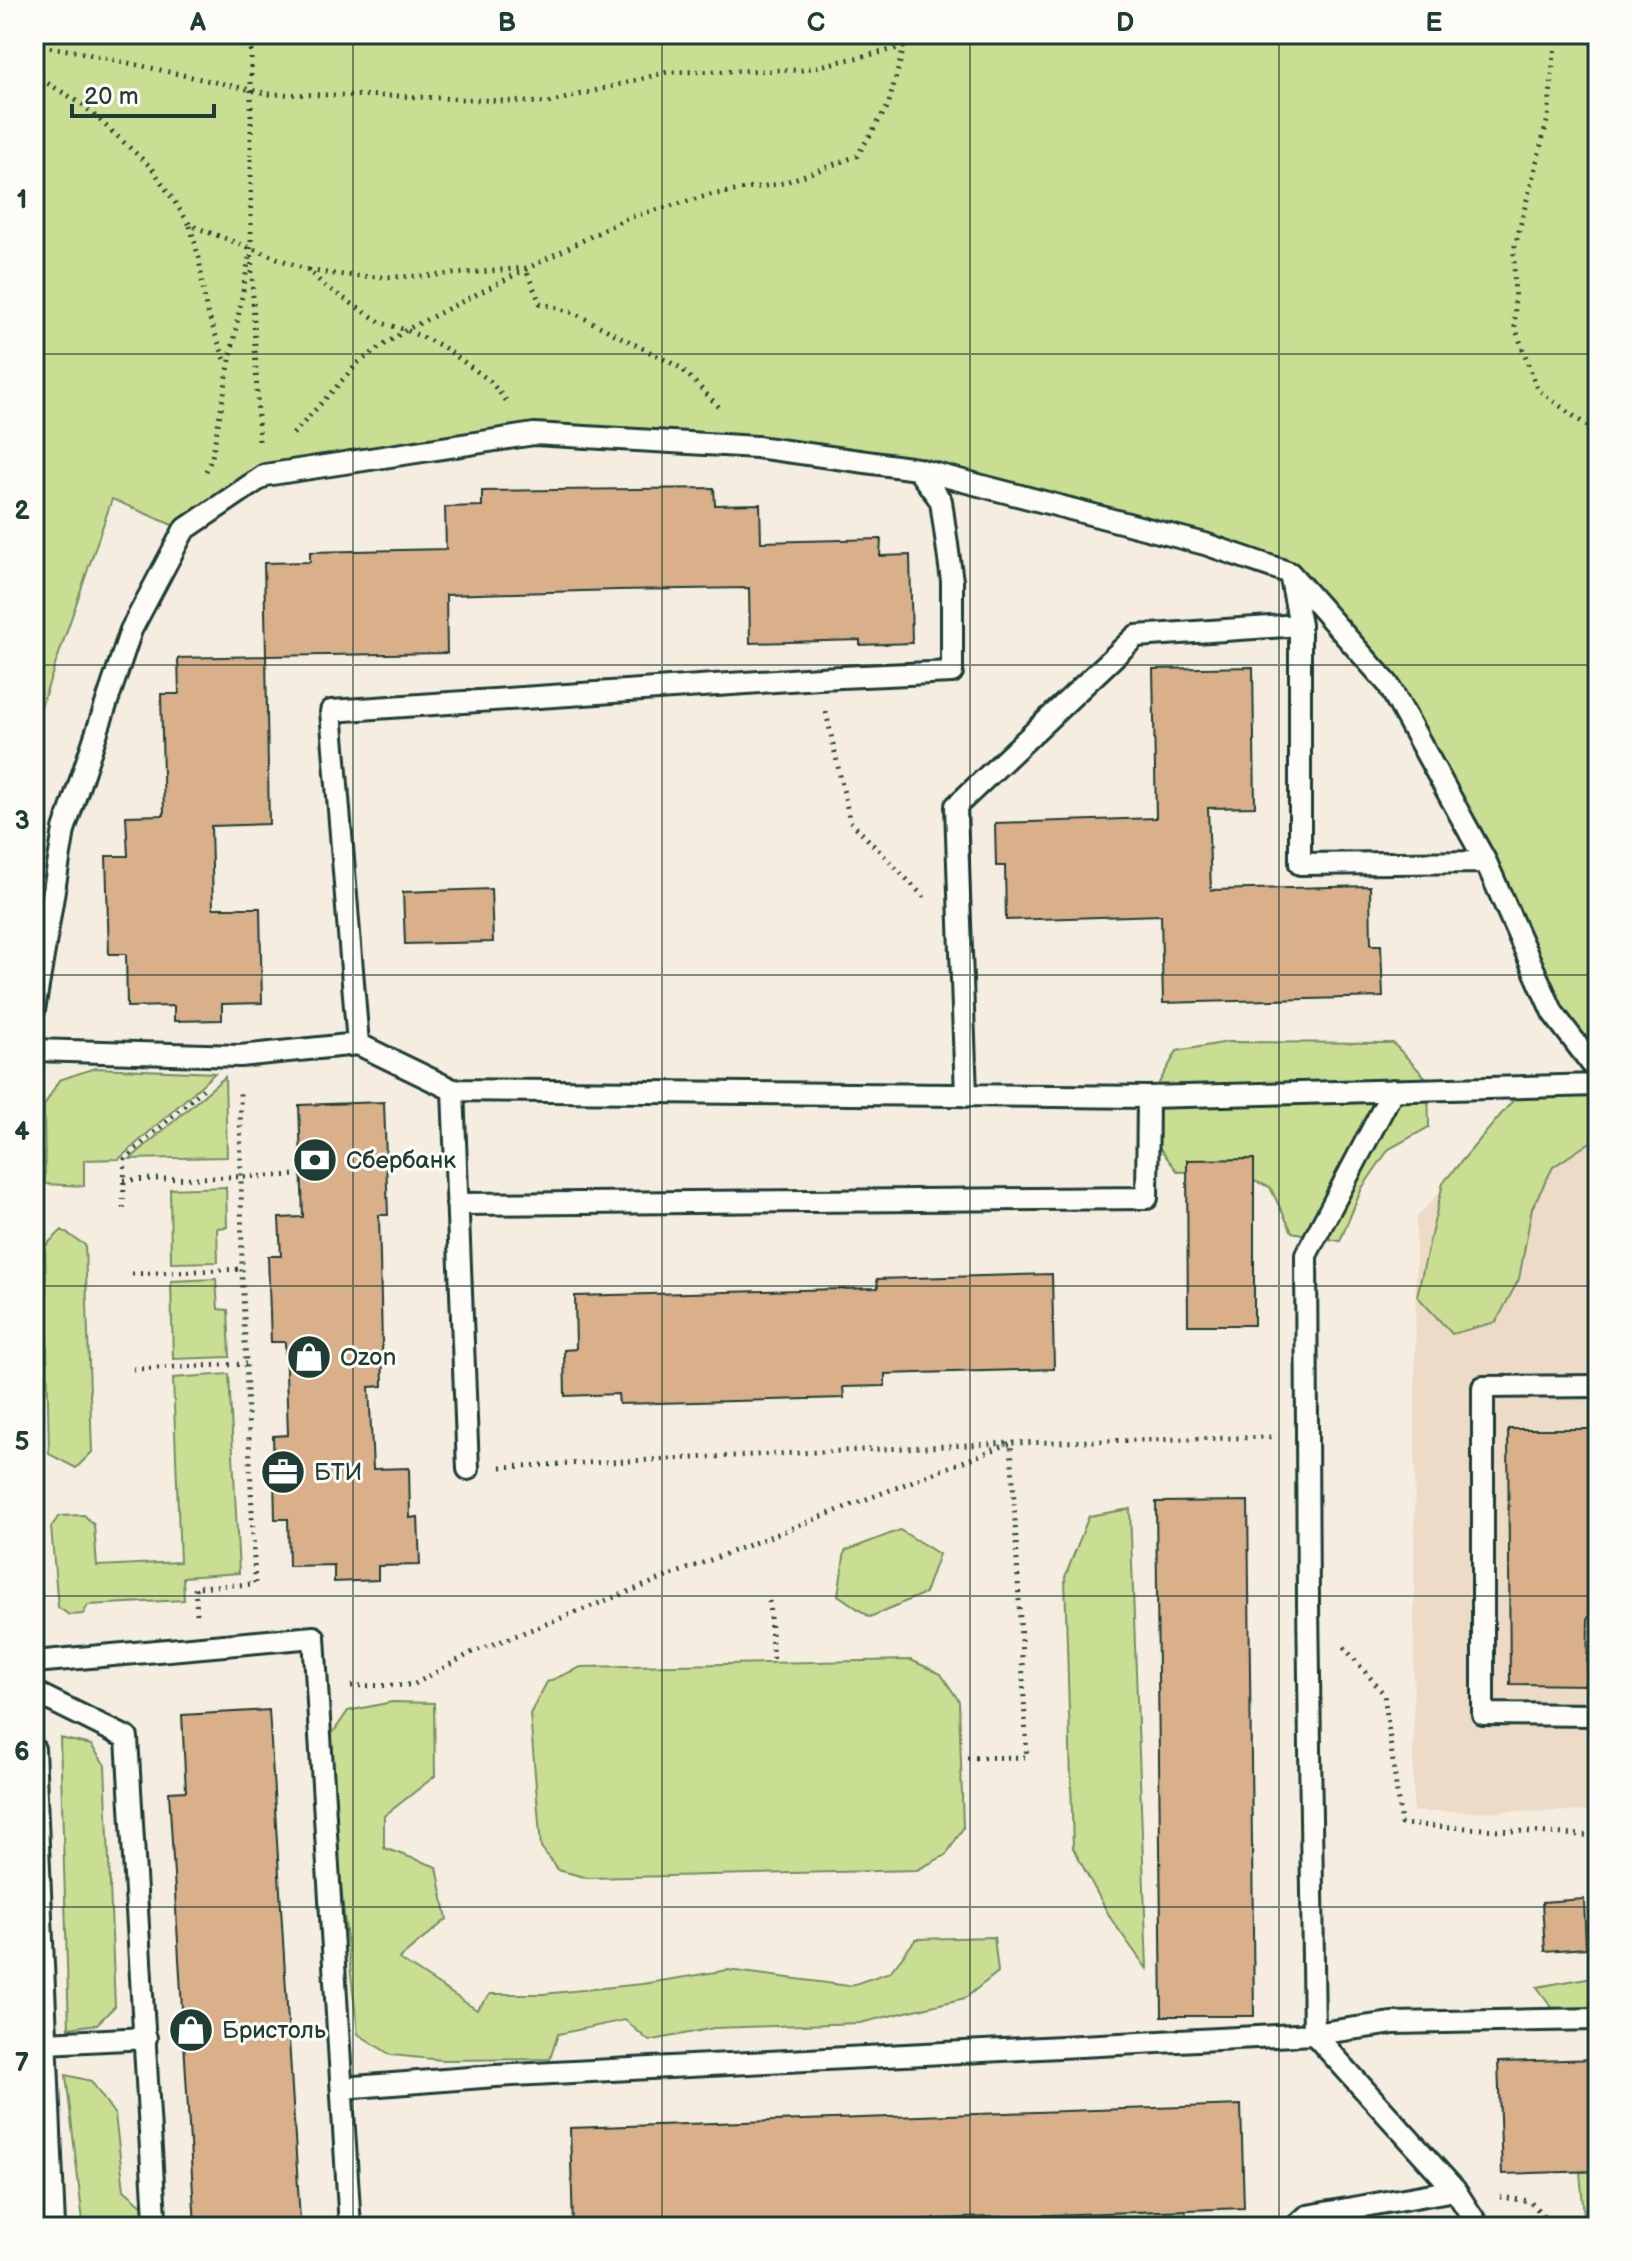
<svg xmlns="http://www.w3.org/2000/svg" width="1632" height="2261" font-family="'Balsamiq Sans',sans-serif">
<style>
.built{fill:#eddbc7}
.green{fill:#cade93;stroke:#748e64;stroke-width:2}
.building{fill:#d9b08a;stroke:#1f3d34;stroke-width:2}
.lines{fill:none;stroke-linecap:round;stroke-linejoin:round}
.lane-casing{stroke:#1f3d34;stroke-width:26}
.path{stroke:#1f3d34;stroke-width:5;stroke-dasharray:2 6;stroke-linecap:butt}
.lane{stroke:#fdfcf7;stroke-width:20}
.path-bridge{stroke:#1f3d34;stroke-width:5;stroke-dasharray:2 6;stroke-linecap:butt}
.grid{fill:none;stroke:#1f3d34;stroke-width:2;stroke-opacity:0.55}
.labels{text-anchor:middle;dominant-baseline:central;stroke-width:6;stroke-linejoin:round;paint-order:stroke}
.poi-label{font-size:24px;fill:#1f3d34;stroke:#fdfcf7;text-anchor:start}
.neatline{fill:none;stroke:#1f3d34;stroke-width:3}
.grid-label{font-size:26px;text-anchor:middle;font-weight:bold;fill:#1f3d34}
</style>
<rect width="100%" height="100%" fill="#f6ede1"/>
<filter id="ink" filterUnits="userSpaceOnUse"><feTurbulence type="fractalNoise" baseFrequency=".0125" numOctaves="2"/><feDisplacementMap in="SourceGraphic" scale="16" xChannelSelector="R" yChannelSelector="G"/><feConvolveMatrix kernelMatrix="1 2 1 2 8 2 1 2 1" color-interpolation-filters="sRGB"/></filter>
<g filter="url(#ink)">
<path class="built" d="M 1517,1108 L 1598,1110 L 1598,1811 L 1413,1812 L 1416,1218 Z"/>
<path class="green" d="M 34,34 L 1598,34 L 1598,1072 L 1553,1013 L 1388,684 L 1290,573 L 917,469 L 534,434 L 265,475 L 184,530 L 112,499 L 34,727 Z
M 1228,1042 L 1393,1043 L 1428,1080 L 1429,1127 L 1389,1149 L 1362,1188 L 1340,1241 L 1292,1232 L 1270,1187 L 1227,1171 L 1178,1172 L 1138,1120 L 1177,1051 Z
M 95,1068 L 215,1073 L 119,1159 L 84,1160 L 84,1186 L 45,1184 L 44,1106 L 59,1080 Z
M 225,1077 L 227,1157 L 130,1159 Z
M 1598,1082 L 1598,1143 L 1592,1141 L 1553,1167 L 1532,1208 L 1519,1279 L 1496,1322 L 1452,1334 L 1417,1296 L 1443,1183 L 1520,1092 Z
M 226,1187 L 227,1227 L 217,1228 L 218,1262 L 171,1263 L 170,1189 Z
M 62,1230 L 85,1245 L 92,1452 L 76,1468 L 49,1454 L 45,1246 Z
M 216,1279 L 218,1309 L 228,1310 L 230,1357 L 173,1359 L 171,1281 Z
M 229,1374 L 239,1573 L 183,1577 L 184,1600 L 88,1605 L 83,1614 L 69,1615 L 58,1607 L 51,1527 L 59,1516 L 84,1515 L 94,1525 L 97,1566 L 180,1562 L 173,1378 Z
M 1130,1509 L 1147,1969 L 1111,1919 L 1073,1848 L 1065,1577 L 1089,1516 Z
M 900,1530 L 939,1554 L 925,1593 L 870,1617 L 838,1595 L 845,1551 Z
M 911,1660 L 941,1674 L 959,1701 L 963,1828 L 946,1855 L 917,1870 L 588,1878 L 558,1870 L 541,1847 L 530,1714 L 547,1682 L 581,1667 Z
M 392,1702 L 434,1703 L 435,1776 L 384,1816 L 384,1848 L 437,1867 L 447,1919 L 399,1959 L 477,2010 L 490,1994 L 543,1994 L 642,1984 L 728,1970 L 849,1986 L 890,1972 L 916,1939 L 994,1937 L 998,1972 L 965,1998 L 860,2023 L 714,2028 L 649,2041 L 625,2020 L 558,2034 L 550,2059 L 443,2060 L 391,2055 L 358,2034 L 335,1837 L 334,1777 L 328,1740 L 348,1711 Z
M 60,1738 L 91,1745 L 105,1765 L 115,2006 L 97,2024 L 69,2028 Z
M 1598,1976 L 1598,2015 L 1560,2018 L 1537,1987 Z
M 66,2075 L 91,2081 L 115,2115 L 124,2190 L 168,2227 L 90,2227 L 83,2222 Z
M 1598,2171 L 1598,2227 L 1585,2227 L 1580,2172 Z
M 1186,2210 L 1186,2227 L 708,2227 Z
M 300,2220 L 302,2227 L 213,2227 L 213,2225 Z"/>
<path class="building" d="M 714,488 L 715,505 L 760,504 L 761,542 L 881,539 L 880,556 L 910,555 L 912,643 L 860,645 L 860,640 L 750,643 L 749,588 L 617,590 L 446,595 L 447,653 L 266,656 L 264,563 L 310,562 L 310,552 L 446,549 L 445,507 L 482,506 L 482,491 Z
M 266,656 L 269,824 L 211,826 L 213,908 L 260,908 L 262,1003 L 222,1004 L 222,1020 L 174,1021 L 174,1006 L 127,1007 L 126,954 L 109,954 L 106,856 L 128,856 L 126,816 L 164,815 L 161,694 L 179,694 L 178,658 Z
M 1253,667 L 1255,807 L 1208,808 L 1211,890 L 1370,886 L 1371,945 L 1381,945 L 1383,997 L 1163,1003 L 1161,915 L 1006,920 L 1005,866 L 996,866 L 995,823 L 1156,818 L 1153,669 Z
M 491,889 L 493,942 L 405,944 L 403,892 Z
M 384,1102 L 388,1215 L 379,1215 L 383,1386 L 369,1387 L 373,1469 L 409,1468 L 410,1518 L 418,1517 L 420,1565 L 378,1566 L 378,1580 L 334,1582 L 334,1565 L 289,1566 L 288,1519 L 275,1519 L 273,1436 L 288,1435 L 285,1342 L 271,1342 L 268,1256 L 281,1256 L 279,1218 L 303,1217 L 299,1105 Z
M 1254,1159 L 1254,1325 L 1188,1325 L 1187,1160 Z
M 1052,1274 L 1054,1369 L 885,1374 L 885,1386 L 843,1387 L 844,1398 L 619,1404 L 618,1394 L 565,1396 L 564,1350 L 576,1349 L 575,1296 L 878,1288 L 877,1279 Z
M 1508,1429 L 1598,1429 L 1598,1618 L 1588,1617 L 1587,1685 L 1510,1684 Z
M 1248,1501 L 1254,2016 L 1162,2016 L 1156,1502 Z
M 269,1710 L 300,2220 L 195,2226 L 169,1792 L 186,1791 L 182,1715 Z
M 1584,1899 L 1586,1948 L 1545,1951 L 1542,1902 Z
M 1598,2059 L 1598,2171 L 1502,2174 L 1498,2062 Z
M 1241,2105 L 1244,2208 L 708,2227 L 573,2227 L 570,2128 Z"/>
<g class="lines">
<g class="lane-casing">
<path id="lane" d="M 1290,573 L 1300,625
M 34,1010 L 64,830 L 131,630 L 184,530 L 265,475 L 534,434 L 757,447 L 917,469 L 1205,544 L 1290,573 L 1388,684 L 1486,862
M 358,1044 L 331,711 L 819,678 L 952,672 L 952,581 L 941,501 L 917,469
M 34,1050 L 240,1056 L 358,1044 L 453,1090 L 468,1469
M 453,1090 L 1148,1097 L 1598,1085
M 1393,1090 L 1306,1255 L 1308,1604 L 1314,2034 L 1455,2190 L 1479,2227
M 966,1096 L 956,806 L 1136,636 L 1300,625 L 1300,864 L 1486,862 L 1553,1013 L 1598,1072
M 457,1204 L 1147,1198 L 1148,1097
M 1598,1386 L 1483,1387 L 1483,1714 L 1598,1715
M 34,1662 L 314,1637 L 350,2227
M 34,1692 L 127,1738 L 155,2218
M 34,1749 L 54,2227
M 46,2043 L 146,2038
M 342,2088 L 495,2076 L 1314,2034 L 1393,2023 L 1598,2019
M 1295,2227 L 1307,2216 L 1455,2190"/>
</g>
<path class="path" d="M 1556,34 L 1548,118 L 1514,250 L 1515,327 L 1537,389 L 1598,434
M 34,45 L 74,51 L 269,94 L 397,96 L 548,103 L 667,72 L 802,70 L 904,47
M 34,75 L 82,104 L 152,168 L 190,225 L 308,270 L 326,287 L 382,323 L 406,330 L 442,346 L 490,381 L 509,404
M 251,159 L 251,249 L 259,442
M 190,226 L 199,258 L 206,309 L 226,363
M 309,270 C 381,284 455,273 527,268 L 528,275 L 540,303 L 574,313 L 681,368 L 721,409
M 293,434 L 359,362 L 406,330 L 627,218 L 710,195 L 783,183 L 857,156 L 888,106 L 904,47 L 916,34
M 206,471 L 212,457 L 249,258
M 826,712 L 850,821 L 924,897
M 124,1180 L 302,1175
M 123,1208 L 125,1159 L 203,1089
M 132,1274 L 242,1269
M 133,1369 L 246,1364
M 501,1467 L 1011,1443 L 1275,1437
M 769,1601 L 773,1662
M 197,1614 L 195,1587 L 255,1584 L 242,1269 L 240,1089
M 1344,1647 L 1384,1694 L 1401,1824 L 1598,1836
M 351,1686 L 413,1685 L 471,1653 L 1011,1443 L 1027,1757 L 961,1758
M 1500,2197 L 1529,2201 L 1555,2227"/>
<use href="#lane" class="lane"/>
<path class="path-bridge" d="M 251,34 L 251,159"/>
</g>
</g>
<path class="grid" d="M 353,34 L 353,2227M 662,34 L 662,2227M 970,34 L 970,2227M 1279,34 L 1279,2227M 34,354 L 1598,354M 34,665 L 1598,665M 34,975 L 1598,975M 34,1286 L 1598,1286M 34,1596 L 1598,1596M 34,1907 L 1598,1907"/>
<defs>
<g id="bank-disc" transform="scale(2.3)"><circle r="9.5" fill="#1f3d34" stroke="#fdfcf7"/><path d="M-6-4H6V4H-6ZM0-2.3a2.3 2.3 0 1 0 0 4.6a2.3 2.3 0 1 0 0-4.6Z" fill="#fff"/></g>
<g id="shop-disc" transform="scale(2.3)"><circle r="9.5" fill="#1f3d34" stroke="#fdfcf7"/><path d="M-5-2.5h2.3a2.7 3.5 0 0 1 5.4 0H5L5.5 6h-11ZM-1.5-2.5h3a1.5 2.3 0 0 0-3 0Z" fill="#fff"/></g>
<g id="office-disc" transform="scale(2.3)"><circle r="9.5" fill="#1f3d34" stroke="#fdfcf7"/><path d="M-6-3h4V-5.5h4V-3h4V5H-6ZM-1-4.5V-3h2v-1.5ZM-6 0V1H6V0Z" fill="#fff"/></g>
</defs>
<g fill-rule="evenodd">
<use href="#bank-disc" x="315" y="1160"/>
<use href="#shop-disc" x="309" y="1357"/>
<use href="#office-disc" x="283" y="1472"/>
<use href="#shop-disc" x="191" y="2030"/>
</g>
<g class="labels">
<g class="poi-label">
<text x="346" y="1160">Сбербанк</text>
<text x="340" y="1357">Ozon</text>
<text x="314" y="1472">БТИ</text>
<text x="222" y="2030">Бристоль</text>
</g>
</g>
<rect width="1632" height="2261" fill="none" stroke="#fdfcf7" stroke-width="88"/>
<path d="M72 104v12h142v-12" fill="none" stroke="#1f3d34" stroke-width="4"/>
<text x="84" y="104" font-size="24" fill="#1f3d34" stroke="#fdfcf7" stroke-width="6" paint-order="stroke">20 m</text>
<rect x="44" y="44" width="1544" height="2173" class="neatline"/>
<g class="grid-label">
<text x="198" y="31">A</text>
<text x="507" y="31">B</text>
<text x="816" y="31">C</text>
<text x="1125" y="31">D</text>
<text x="1434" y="31">E</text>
<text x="22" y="208">1</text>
<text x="22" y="519">2</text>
<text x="22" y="829">3</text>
<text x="22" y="1140">4</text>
<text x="22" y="1450">5</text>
<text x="22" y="1760">6</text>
<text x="22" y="2071">7</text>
</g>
</svg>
